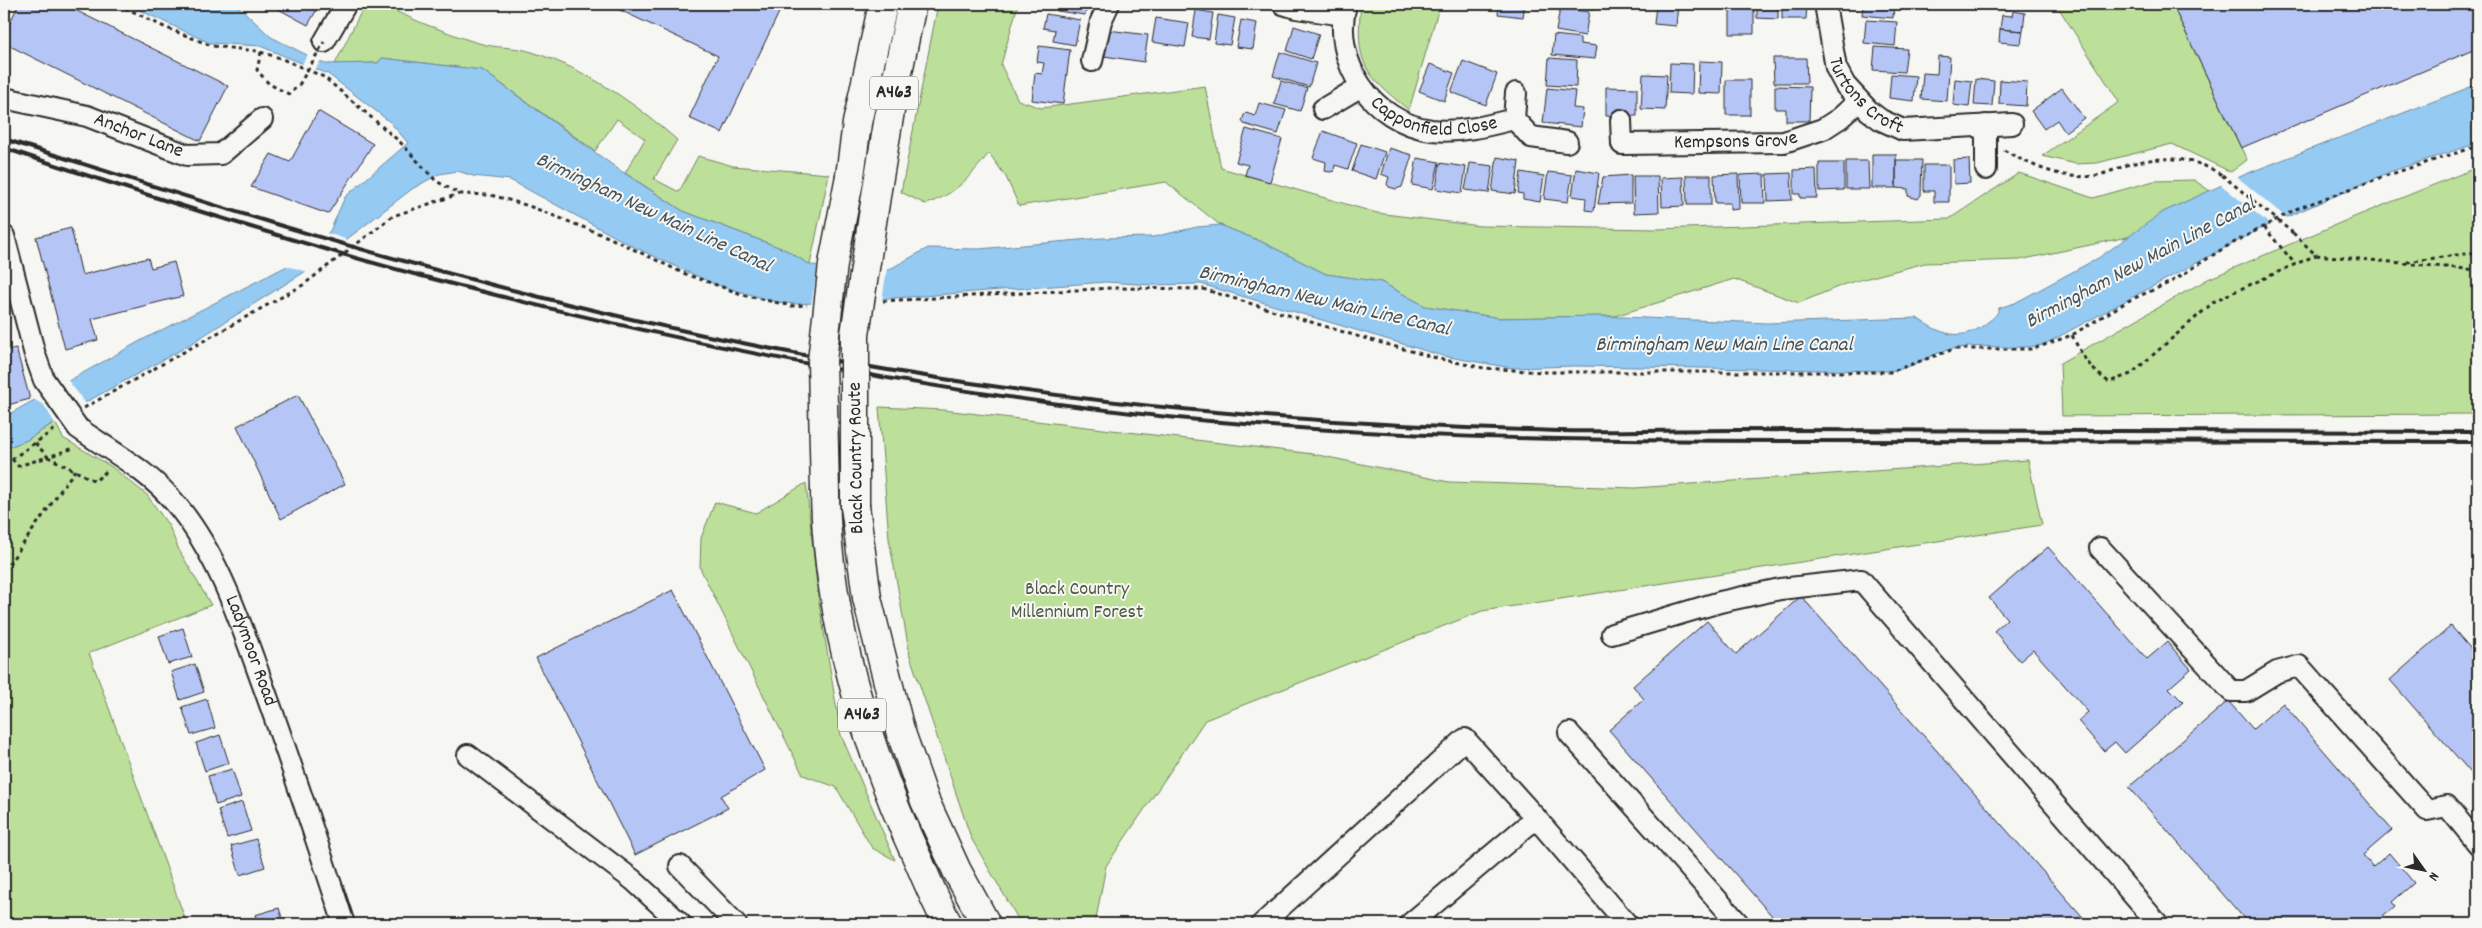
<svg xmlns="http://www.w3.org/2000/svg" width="2482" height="928" font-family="Dekko,sans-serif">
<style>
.green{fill:#bcdf99;stroke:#748562}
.water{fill:#95caf3;stroke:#6b8aa3}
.pier{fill:#f6f6f2}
.building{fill:#b5c5f6;stroke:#2b2b2b}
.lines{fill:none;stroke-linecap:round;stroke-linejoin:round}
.minor-casing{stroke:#2b2b2b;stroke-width:24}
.highway-casing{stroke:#2b2b2b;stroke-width:31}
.path{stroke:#2b2b2b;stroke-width:3;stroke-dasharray:4 4;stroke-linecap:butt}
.minor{stroke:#f6f6f2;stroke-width:20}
.highway{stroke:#f6f6f2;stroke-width:28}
.rail{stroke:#2b2b2b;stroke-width:4}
.minor-bridge-casing{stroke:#2b2b2b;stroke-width:24;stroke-linecap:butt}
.highway-bridge-casing{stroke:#2b2b2b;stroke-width:31;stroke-linecap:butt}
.path-bridge{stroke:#2b2b2b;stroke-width:3;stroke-dasharray:4 4;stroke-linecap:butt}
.minor-bridge{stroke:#f6f6f2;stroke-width:20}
.highway-bridge{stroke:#f6f6f2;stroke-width:28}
.labels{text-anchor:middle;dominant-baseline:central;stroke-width:4;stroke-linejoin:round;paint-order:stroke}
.shield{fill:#f6f6f2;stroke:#686867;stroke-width:1}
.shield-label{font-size:19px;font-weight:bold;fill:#2b2b2b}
.street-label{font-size:20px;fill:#2b2b2b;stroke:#f6f6f2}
.park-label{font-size:20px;fill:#4f5846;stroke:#f6f6f2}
.water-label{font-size:21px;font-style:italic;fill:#46535d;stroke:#f6f6f2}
</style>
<rect width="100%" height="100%" fill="#f6f6f2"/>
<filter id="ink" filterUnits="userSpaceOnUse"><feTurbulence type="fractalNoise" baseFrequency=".02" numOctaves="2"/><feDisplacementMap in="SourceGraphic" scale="10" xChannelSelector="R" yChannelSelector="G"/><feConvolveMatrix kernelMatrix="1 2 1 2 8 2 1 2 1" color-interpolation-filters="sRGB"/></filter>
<g filter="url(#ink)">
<path class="green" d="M 365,4 C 389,4 412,21 436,28 C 452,34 469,41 486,45 C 501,48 517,47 532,52 C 586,69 635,103 677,140 L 654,179 L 679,192 L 698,156 L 733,166 L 829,174 L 810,265 L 786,250 L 683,211 L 625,173 L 645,139 L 617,119 L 595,151 L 482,70 L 382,58 L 378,63 L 335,64 Z
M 938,4 L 1018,4 L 1001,65 L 1018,100 L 1041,108 L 1205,86 L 1221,168 L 1377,213 L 1480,226 L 1656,229 L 1949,219 L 2019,173 L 2093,198 L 2154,181 L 2194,180 L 2210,191 L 2163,212 L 2132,236 L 2020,260 L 1925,263 L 1845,284 L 1799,303 L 1734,279 L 1615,316 L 1500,318 L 1425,306 L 1381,282 L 1326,274 L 1260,241 L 1220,225 L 1166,182 L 1019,206 L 1006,177 L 989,153 C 971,176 954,196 925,204 L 901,192 Z
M 1361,4 L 1440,4 L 1409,110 C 1363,74 1355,63 1361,4 Z
M 2056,4 L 2172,4 L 2247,160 L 2231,172 L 2172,144 L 2097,163 L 2076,164 L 2042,156 L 2119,102 Z
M 2478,167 L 2478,414 L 2062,416 L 2060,363 L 2208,279 L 2354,217 Z
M 879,407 L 944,410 L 1313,454 L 1449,482 L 1635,488 L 2028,460 L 2042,525 L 1482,611 L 1205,720 L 1106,866 L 1095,924 L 1021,924 L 971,838 L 910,656 L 889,539 Z
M 55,422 L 63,438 L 112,467 L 147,495 L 169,526 L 179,550 L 211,605 L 89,653 L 187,924 L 4,924 L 4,449 L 27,440 Z
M 806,483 L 818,596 L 841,735 L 895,860 L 872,848 L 836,787 L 803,775 L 700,568 L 701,538 L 715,502 L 756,513 Z"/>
<path class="water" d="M 126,4 L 236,4 L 271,37 L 325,64 L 378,63 L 382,58 L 482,70 L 618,169 L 683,211 L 786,250 L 810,265 L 888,270 L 928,248 L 979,249 L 1101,238 L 1153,237 L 1197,227 L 1220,225 L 1260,241 L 1326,274 L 1381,282 L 1425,306 L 1500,318 L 1597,316 L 1767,323 L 1917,318 C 1940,334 1961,342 1984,325 C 1991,319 1997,317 1999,308 L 2015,303 L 2100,257 L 2163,212 L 2246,174 L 2478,84 L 2478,143 L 2392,171 L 2264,227 L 2043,345 C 2012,351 1979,342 1948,350 C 1924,356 1913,370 1887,371 L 1574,366 L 1512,368 L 1443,356 L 1201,284 L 1152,285 L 1106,282 L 882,299 L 796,304 L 776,302 L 714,284 L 634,247 L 510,180 L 473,176 L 458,171 L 439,174 L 412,189 L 303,273 L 179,351 L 79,406 L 27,440 L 4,449 L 4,417 L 142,340 L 289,265 L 330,231 L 345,197 L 408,143 L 390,122 L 328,74 L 260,46 L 210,43 Z"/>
<path class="pier" d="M 308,54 L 321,60 L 314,72 L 301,66 Z
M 2236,176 L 2288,219 L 2272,226 L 2220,184 Z
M 324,232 L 348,240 L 308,272 L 283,265 Z
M 818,263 L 887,268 L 882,301 L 811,305 Z
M 67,379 L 87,405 L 56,425 L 44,405 L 33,399 Z"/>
<path class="building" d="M 19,4 L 63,4 L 228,86 L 200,141 L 4,43 L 4,34 Z
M 269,4 L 320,4 L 308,25 Z
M 607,4 L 783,4 L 722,133 L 689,118 L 718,56 Z
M 1058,4 L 1087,4 L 1085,15 L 1057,11 Z
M 1499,4 L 1525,4 L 1523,17 L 1498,14 Z
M 1559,4 L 1597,4 L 1593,10 Z
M 1656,4 L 1678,4 L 1676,26 L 1654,24 Z
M 1730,4 L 1754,4 L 1754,34 L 1730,34 Z
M 1757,4 L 1778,4 L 1778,19 L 1757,18 Z
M 1782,4 L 1807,4 L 1806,19 L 1782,19 Z
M 1863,4 L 1894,4 L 1893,18 L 1862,15 Z
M 1993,4 L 2011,4 L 2011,9 L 1993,8 Z
M 2172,4 L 2478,4 L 2478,48 L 2241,148 Z
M 1560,8 L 1589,12 L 1585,36 L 1556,31 Z
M 1196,10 L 1213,13 L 1209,39 L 1192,37 Z
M 2013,11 L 2025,13 L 2023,31 L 2000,29 L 2002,15 L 2012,16 Z
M 1046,14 L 1080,20 L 1075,45 L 1053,41 L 1055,30 L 1043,28 Z
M 1218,15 L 1235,18 L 1230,45 L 1214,43 Z
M 1156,18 L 1189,23 L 1185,47 L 1152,42 Z
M 1241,20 L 1257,23 L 1253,49 L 1236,47 Z
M 1866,20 L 1897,22 L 1895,46 L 1864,43 Z
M 1294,26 L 1319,34 L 1311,59 L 1287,51 Z
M 2000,29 L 2023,31 L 2021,44 L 1999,42 Z
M 1108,30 L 1148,35 L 1144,62 L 1104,56 Z
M 1554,35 L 1580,38 L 1580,44 L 1597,46 L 1595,59 L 1552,55 Z
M 1039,46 L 1070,50 L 1063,104 L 1032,100 L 1035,73 L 1042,74 L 1044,63 L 1037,62 Z
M 1875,47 L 1907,49 L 1904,72 L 1873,70 Z
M 1280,52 L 1316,63 L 1309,87 L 1273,76 Z
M 1938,56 L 1950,57 L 1947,101 L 1921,99 L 1923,73 L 1937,74 Z
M 1549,58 L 1577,60 L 1576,87 L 1547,85 Z
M 1773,58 L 1806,58 L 1807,83 L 1774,83 Z
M 1463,61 L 1497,74 L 1486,105 L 1451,92 Z
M 1699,61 L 1722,62 L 1721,94 L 1698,93 Z
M 1670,63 L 1693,64 L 1692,94 L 1669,93 Z
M 1430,64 L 1454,73 L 1444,101 L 1419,91 Z
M 1643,74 L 1667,75 L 1665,110 L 1641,109 Z
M 1891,74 L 1916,76 L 1914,101 L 1889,98 Z
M 1955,79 L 1972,81 L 1969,107 L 1953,105 Z
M 1976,79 L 1994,81 L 1992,106 L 1974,105 Z
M 1726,80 L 1750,80 L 1750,115 L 1726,115 Z
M 2000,80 L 2027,82 L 2026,106 L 1999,104 Z
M 1281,81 L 1307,88 L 1300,111 L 1274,104 Z
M 1775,86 L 1810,87 L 1809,121 L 1786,121 L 1786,109 L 1775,109 Z
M 1606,87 L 1637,88 L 1637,116 L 1606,116 Z
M 1547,88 L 1575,91 L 1573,108 L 1583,109 L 1581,127 L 1543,123 Z
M 2062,88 L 2084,118 L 2065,132 L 2057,120 L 2044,129 L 2031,111 Z
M 1259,103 L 1286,110 L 1278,134 L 1244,124 L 1242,121 L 1244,115 L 1246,113 L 1255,116 Z
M 318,111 L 373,144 L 328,214 L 251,187 L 271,154 L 290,162 Z
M 1246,129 L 1282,139 L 1270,182 L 1245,175 L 1248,165 L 1236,162 Z
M 1323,131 L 1357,143 L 1348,169 L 1335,165 L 1334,171 L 1330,172 L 1325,171 L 1326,162 L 1313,158 Z
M 1361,144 L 1385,152 L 1376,179 L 1352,171 Z
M 1389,148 L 1412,155 L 1402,187 L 1396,189 L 1389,187 L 1387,184 L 1389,177 L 1381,174 Z
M 1872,154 L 1896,154 L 1896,188 L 1872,188 Z
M 1497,157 L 1519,161 L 1515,194 L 1492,191 Z
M 1417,158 L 1439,162 L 1433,189 L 1412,185 Z
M 1969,159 L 1970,183 L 1954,184 L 1953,160 Z
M 1896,160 L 1922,160 L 1921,195 L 1918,199 L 1908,196 L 1908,189 L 1896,188 Z
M 1846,161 L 1868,161 L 1869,189 L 1846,189 Z
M 1440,163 L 1466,167 L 1462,193 L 1436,189 Z
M 1470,163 L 1493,166 L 1489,193 L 1465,190 Z
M 1819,163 L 1844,163 L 1844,190 L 1819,191 Z
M 1924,165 L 1949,165 L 1949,202 L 1934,202 L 1934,191 L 1924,191 Z
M 1576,169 L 1599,173 L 1594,211 L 1585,210 L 1586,198 L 1572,196 Z
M 1816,169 L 1817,198 L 1800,198 L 1800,194 L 1794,194 L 1794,170 Z
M 1521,172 L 1544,176 L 1540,202 L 1523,199 L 1523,194 L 1518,193 Z
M 1548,172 L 1572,175 L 1568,202 L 1544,199 Z
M 1791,173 L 1792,200 L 1768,201 L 1767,174 Z
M 1738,174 L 1739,209 L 1730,210 L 1730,203 L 1715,203 L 1714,175 Z
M 1764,174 L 1765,203 L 1741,203 L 1740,175 Z
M 1631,175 L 1631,203 L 1598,204 L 1603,177 Z
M 1686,175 L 1711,175 L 1711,205 L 1687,205 Z
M 1633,176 L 1658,176 L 1659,212 L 1634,213 Z
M 1683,177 L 1684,206 L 1662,207 L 1661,178 Z
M 71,228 L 82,275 L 148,258 L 151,268 L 174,262 L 183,296 L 92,319 L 98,340 L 65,349 L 36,237 Z
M 16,348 L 30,399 L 4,406 L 4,351 Z
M 298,395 L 345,484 L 281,519 L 237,426 Z
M 2048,547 L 2147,659 L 2167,642 L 2191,669 L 2169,688 L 2183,702 L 2125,753 L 2115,742 L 2104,751 L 2078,721 L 2088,712 L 2033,650 L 2020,661 L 1994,631 L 2007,619 L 1989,598 Z
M 673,590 L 765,770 L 721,796 L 728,808 L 635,855 L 536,658 Z
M 1801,596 L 2089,924 L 1779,924 L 1609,730 L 1644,699 L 1633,686 L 1707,621 L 1736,654 Z
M 2451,626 L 2478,657 L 2478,781 L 2390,680 Z
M 183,628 L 192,657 L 168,664 L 159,636 Z
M 195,664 L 204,692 L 180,700 L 171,672 Z
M 207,699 L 215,728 L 191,735 L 182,707 Z
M 2228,701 L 2253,729 L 2283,703 L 2392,830 L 2363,855 L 2373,867 L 2389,853 L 2414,883 L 2392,902 L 2395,906 L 2375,924 L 2249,924 L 2129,787 Z
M 220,735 L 229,763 L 205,771 L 196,743 Z
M 232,769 L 241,797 L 216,805 L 208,776 Z
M 242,802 L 251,831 L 227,838 L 218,810 Z
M 256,839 L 265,867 L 240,875 L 231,846 Z
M 279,908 L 284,924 L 258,924 L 255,915 Z"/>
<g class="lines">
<g class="minor-casing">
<g id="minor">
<path d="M 1283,4 L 1296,8 L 1344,15"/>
<path id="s1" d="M 1346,4 C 1331,61 1372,122 1431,130 C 1460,133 1487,126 1514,119 L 1516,93"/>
<path id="s2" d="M 1825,4 L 1836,68 L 1845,85 L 1869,111 L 1881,120 L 1903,130 L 2012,124"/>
<path d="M 324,42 L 346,4"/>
<path d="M 1092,61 L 1101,21 L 1109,4"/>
<path id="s3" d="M 4,98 L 87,116 L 187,155 L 221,154 L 262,119"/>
<path d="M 1323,109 L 1360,87"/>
<path d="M 1514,119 L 1531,137 L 1567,142"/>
<path id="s4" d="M 1621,120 L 1622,144 L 1784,142 L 1823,129 L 1840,118 L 1859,101"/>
<path d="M 1986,169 L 1986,125"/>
<path d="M 4,236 L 35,355 L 44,380"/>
<path id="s5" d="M 78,428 C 112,452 149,471 176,504 C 217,553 239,618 260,677 C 290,759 317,842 344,924"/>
<path d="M 2100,548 L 2231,691 L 2246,691 L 2277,672 L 2299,666 L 2427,810 L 2447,806 L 2478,844"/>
<path d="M 1612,634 L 1720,602 L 1780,589 L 1861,580 L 2158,924"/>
<path d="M 1569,733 L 1739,924"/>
<path d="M 468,755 L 633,880 L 681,924"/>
<path d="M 680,866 L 736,924"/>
<path d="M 1262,924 L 1465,739 L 1536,818"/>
<path d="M 1410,924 L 1536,818 L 1627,924"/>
</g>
</g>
<g class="highway-casing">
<path id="highway" d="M 850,176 L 857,123 L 883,4
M 878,183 L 890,111 L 912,4
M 825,492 C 827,618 866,748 919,862 C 928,883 937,905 948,924
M 855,506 L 867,598 L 900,730 L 925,801 L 957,871 L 986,924"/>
</g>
<path class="path" d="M 118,4 L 162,26 L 212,46 L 257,51 L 280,58 L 324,77 L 400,142 L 436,181 L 460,194 L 491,195 L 529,206 L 608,237 L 683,273 L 747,296 L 792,306 L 807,305
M 261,52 L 257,70 L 269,84 L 289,94 L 299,85
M 2004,150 C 2031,166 2067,182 2098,175 C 2108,173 2118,168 2127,165 C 2161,155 2192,156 2222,175
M 2264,227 L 2295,264
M 2293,233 L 2316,255 L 2478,270
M 2407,262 L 2478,252
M 883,301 L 1112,288 L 1203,289 L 1360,337 L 1440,359 L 1484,368 L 1543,372 L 1890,372 L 1954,349 L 2033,349 L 2072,335 L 2128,301 L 2171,282 L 2224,248 L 2296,209 L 2385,176 L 2478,146
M 2072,335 C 2082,356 2090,369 2109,382 L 2131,374 L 2216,300 L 2316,255
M 84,408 L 303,285 L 393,216 L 459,194
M 35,443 L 48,457 L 74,448
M 12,459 L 18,466 L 48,457 L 95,481 L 109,469
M 4,462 L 12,459 L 55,429
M 4,571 L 75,470"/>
<use href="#minor" class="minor"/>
<use href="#highway" class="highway"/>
<path class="rail" d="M 4,139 C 160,188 316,239 474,280 C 709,343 951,387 1193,410 C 1314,421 1436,428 1558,431 C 1617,432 1676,430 1735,430 C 1982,433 2230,432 2478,432
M 4,148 C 139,193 276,237 414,274 C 662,340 913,390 1168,417 C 1373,438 1579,441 1785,441 C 2016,441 2247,441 2478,442"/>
<g class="minor-bridge-casing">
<path id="minor-bridge" d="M 44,380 L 78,428"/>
</g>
<g class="highway-bridge-casing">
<path id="highway-bridge" d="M 825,492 L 822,361 L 833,264 L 850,176
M 855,506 L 855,334 L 878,183"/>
</g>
<path class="path-bridge" d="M 299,85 L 324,42
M 2222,175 L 2293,233"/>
<use href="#minor-bridge" class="minor-bridge"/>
<use href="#highway-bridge" class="highway-bridge"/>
</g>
</g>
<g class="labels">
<g class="shield">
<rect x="870" y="76.5" width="48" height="33" rx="4"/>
<rect x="838" y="698.5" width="48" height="33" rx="4"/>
</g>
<g class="shield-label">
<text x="894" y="93">A463</text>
<text x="862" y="715">A463</text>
</g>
<g class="street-label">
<text stroke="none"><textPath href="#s2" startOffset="106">Turtons Croft</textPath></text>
<text stroke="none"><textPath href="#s1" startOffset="171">Capponfield Close</textPath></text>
<text stroke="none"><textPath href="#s3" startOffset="140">Anchor Lane</textPath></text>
<text stroke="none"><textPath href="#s4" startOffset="138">Kempsons Grove</textPath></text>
<text transform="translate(857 458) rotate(-91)">Black Country Route</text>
<text stroke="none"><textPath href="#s5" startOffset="290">Ladymoor Road</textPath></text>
</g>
<g class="park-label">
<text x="1077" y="590">Black Country<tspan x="1077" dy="23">Millennium Forest</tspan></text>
</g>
<g class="water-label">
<text transform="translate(653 214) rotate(25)">Birmingham New Main Line Canal</text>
<text transform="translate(2141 264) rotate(-28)">Birmingham New Main Line Canal</text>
<text transform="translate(1324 302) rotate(13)">Birmingham New Main Line Canal</text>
<text x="1724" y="346">Birmingham New Main Line Canal</text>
</g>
</g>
<rect width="2482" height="928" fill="none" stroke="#f6f6f2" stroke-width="20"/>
<rect x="10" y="10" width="2462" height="908" fill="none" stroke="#2b2b2b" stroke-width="2" filter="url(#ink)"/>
<g transform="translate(2424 870) rotate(123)" stroke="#f6f6f2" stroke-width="4" paint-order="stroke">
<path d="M0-4L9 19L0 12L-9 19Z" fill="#2b2b2b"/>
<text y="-8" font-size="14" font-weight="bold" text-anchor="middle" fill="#2b2b2b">N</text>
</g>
</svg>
